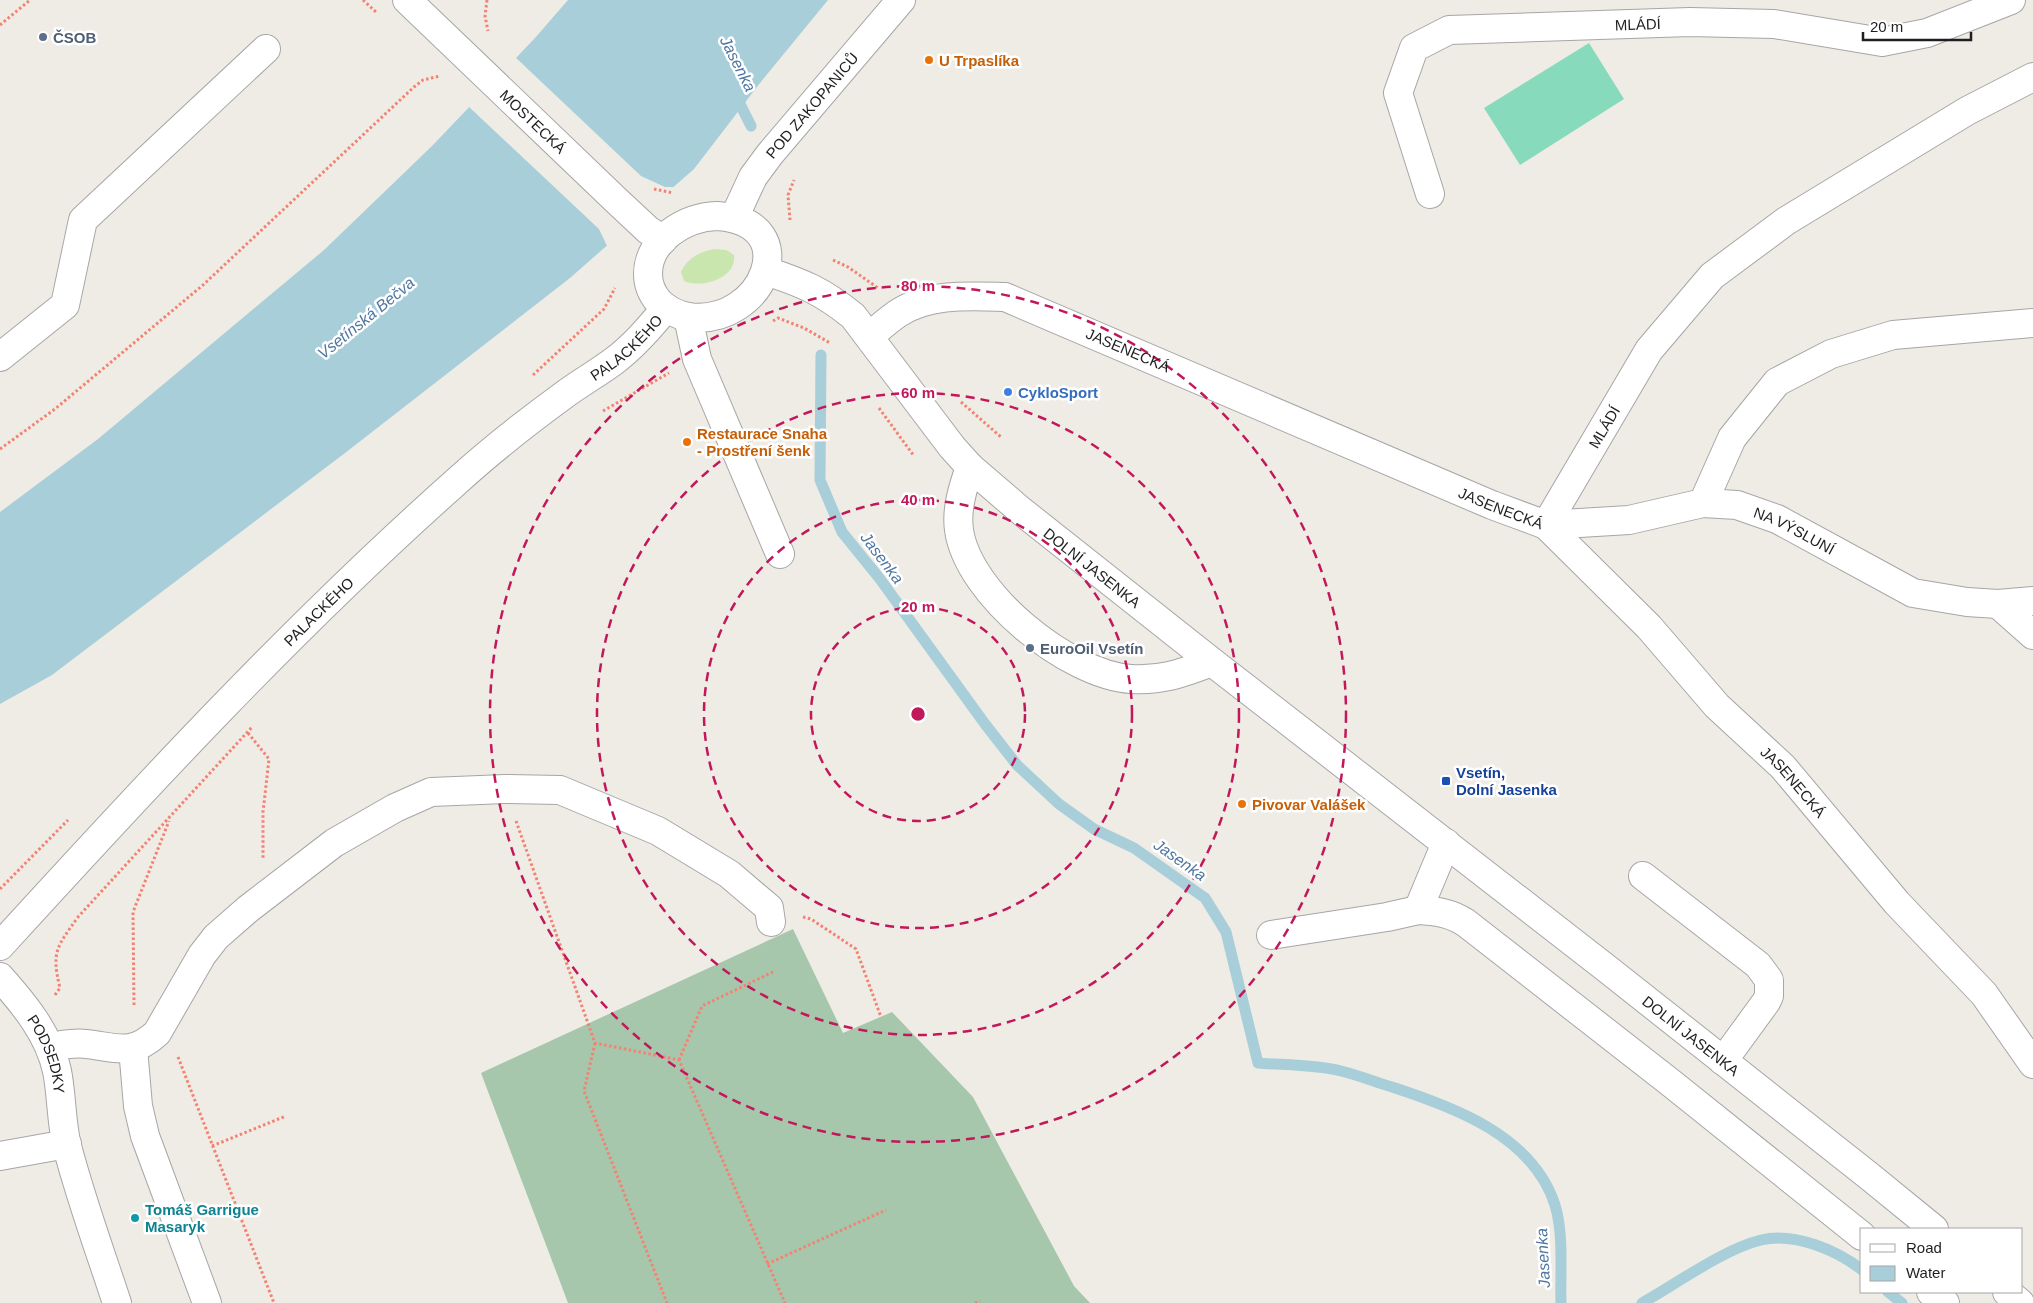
<svg xmlns="http://www.w3.org/2000/svg" width="2033" height="1303" font-family="Helvetica,sans-serif">
<style>
.grass{fill:#c8e6ae}
.cemetery{fill:#a7c7ad}
.pitch{fill:#87dabc}
.water{fill:#a8ceda}
.pier{fill:#efece5}
.lines{fill:none;stroke-linecap:round;stroke-linejoin:round}
.stream{stroke:#a8ceda;stroke-width:11}
.minor-casing{stroke:#a6a6a6;stroke-width:30}
.path{stroke:#f38272;stroke-width:3;stroke-dasharray:2.5 2.5;stroke-linecap:butt}
.minor{stroke:#fff;stroke-width:28}
.ring{fill:none;stroke:#c2185b;stroke-width:2.5;stroke-dasharray:9 6}
.service-dot{fill:#5c6f8a;stroke:#fff;stroke-width:2}
.food-dot{fill:#e8710a;stroke:#fff;stroke-width:2}
.shop-dot{fill:#3f7fe0;stroke:#fff;stroke-width:2}
.transit-dot{fill:#1a4fb4;stroke:#fff;stroke-width:2}
.culture-dot{fill:#0f9aa8;stroke:#fff;stroke-width:2}
.labels{text-anchor:middle;dominant-baseline:central;stroke-width:5;stroke-linejoin:round;paint-order:stroke}
.street-label{font-size:15px;fill:#1f1f1f;stroke:#fff}
.service-label{font-size:15px;font-weight:bold;fill:#4e5e75;stroke:#fff;text-anchor:start}
.food-label{font-size:15px;font-weight:bold;fill:#c56008;stroke:#fff;text-anchor:start}
.shop-label{font-size:15px;font-weight:bold;fill:#366cbe;stroke:#fff;text-anchor:start}
.transit-label{font-size:15px;font-weight:bold;fill:#164399;stroke:#fff;text-anchor:start}
.culture-label{font-size:15px;font-weight:bold;fill:#0d838f;stroke:#fff;text-anchor:start}
.water-label{font-size:16px;font-style:italic;fill:#4d76a2;stroke:#fff}
.centre{fill:#c2185b;stroke:#fff;stroke-width:2.5}
.ring-label{font-size:15px;text-anchor:middle;font-weight:bold;fill:#c2185b;stroke:#fff;stroke-width:5;stroke-linejoin:round;paint-order:stroke}
</style>
<rect width="100%" height="100%" fill="#efece5"/>
<path class="grass" d="M 714,249 L 726,250 L 734,255 C 737,278 702,289 684,281 L 681,272 C 687,258 700,252 714,249 Z"/>
<path class="cemetery" d="M 793,929 L 843,1033 L 892,1012 L 973,1097 L 1074,1286 L 1090,1303 L 568,1303 L 481,1073 Z"/>
<path class="pitch" d="M 1589,43 L 1624,99 L 1520,165 L 1484,108 Z"/>
<path class="water" d="M 568,0 L 828,0 L 760,83 L 694,169 L 570,278 L 345,453 L 52,675 L 0,704 L 0,512 L 98,439 L 324,250 L 432,146 L 535,38 Z"/>
<path class="pier" d="M 514,56 L 641,176 L 665,187 L 678,187 L 608,248 L 599,229 L 467,105 Z"/>
<g class="lines">
<path class="stream" d="M 735,94 L 751,126
M 821,355 L 820,480 L 842,532 L 880,579 L 985,724 L 1017,765 L 1059,804 L 1094,829 L 1134,848 L 1205,898 L 1226,932 L 1258,1063 C 1283,1065 1318,1065 1341,1071 C 1358,1075 1375,1082 1392,1087 C 1454,1107 1533,1136 1555,1205 C 1564,1235 1560,1271 1561,1303
M 1888,1292 L 1902,1303
M 1642,1303 C 1676,1284 1724,1249 1761,1240 C 1794,1232 1837,1250 1862,1270"/>
<g class="minor-casing">
<g id="minor">
<path id="s1" d="M 407,0 L 618,202 L 648,230 L 663,240"/>
<path id="s2" d="M 1430,194 L 1398,93 L 1414,48 L 1449,30 L 1690,22 L 1774,24 L 1882,42 L 1927,33 L 2011,0"/>
<path d="M 717,216 C 807,222 763,327 689,317 C 677,315 667,310 659,302 C 652,294 648,284 648,274 C 648,239 686,217 717,216 Z"/>
<path id="s3" d="M 734,218 L 753,177 L 770,154 L 901,0"/>
<path id="s4" d="M 766,271 C 803,283 822,291 853,316 L 952,447 L 970,467 L 1020,510 L 1212,662 L 1606,968 L 1869,1176 L 1934,1229"/>
<path d="M 688,317 L 697,359 L 780,554"/>
<path id="s5" d="M 870,336 C 878,329 887,321 897,314 C 928,293 969,296 1005,297 L 1492,505 L 1546,525 L 1649,627 L 1717,706 L 1783,767 L 1897,903 L 1984,994 L 2033,1064"/>
<path d="M 0,357 L 65,305 L 83,220 L 266,49"/>
<path d="M 970,467 C 963,487 956,509 959,530 C 968,594 1068,675 1131,679 C 1163,681 1182,673 1212,662"/>
<path d="M 1703,503 L 1732,438 L 1777,382 L 1831,354 L 1893,335 L 2033,323"/>
<path id="s6" d="M 1546,525 L 1649,350 L 1712,276 L 1786,221 L 1967,111 L 2033,77"/>
<path id="s7" d="M 1546,525 L 1629,520 L 1703,503 L 1737,505 L 1777,519 L 1913,593 L 1967,602 L 1998,604 L 2033,601"/>
<path d="M 1998,604 L 2033,635"/>
<path d="M 1446,843 L 1418,910 C 1436,911 1451,913 1466,923 L 1671,1083 L 1862,1236"/>
<path d="M 1643,876 L 1758,965 L 1769,980 L 1769,996 L 1766,1002 L 1723,1061"/>
<path d="M 1271,935 L 1387,917 L 1418,910"/>
<path id="s8" d="M 0,946 C 146,786 294,626 456,482 C 490,451 527,422 564,395 C 580,383 598,373 614,361 C 634,346 650,327 666,308"/>
<path id="s9" d="M 0,977 C 24,1004 49,1034 57,1071 C 62,1096 61,1122 67,1146 C 81,1200 100,1251 117,1303"/>
<path d="M 50,1047 C 62,1045 74,1042 86,1044 C 116,1047 131,1057 157,1033 L 202,955 L 216,937 L 248,909 L 334,843 L 395,808 L 431,792 L 505,789 L 560,790 L 658,831 L 729,874 L 769,908 L 771,922"/>
<path d="M 133,1048 L 138,1106 L 145,1136 L 207,1303"/>
<path d="M 0,1156 L 67,1144"/>
<path d="M 1931,1292 L 1945,1303"/>
<path d="M 2007,1292 L 2020,1303"/>
</g>
</g>
<path class="path" d="M 363,0 L 376,12
M 487,0 L 485,16 L 488,31
M 0,25 L 30,0
M 654,189 L 673,193
M 790,220 L 788,195 L 794,180
M 833,260 L 848,267 L 878,288
M 773,321 L 778,318 L 804,328 L 830,343
M 533,375 L 604,309 L 615,288
M 961,402 L 1001,437
M 879,408 L 914,456
M 603,411 L 669,373
M 0,449 L 55,409 L 203,285 L 414,87 L 423,80 L 440,76
M 248,733 L 269,759 L 263,812 L 263,858
M 516,821 L 595,1043 L 679,1060 L 785,1303
M 0,889 L 68,820
M 803,917 L 811,919 L 856,949 L 881,1017
M 55,995 L 60,988 C 51,951 57,947 78,917 L 253,726
M 134,1005 L 133,912 L 169,821
M 595,1043 L 584,1091 L 667,1303
M 178,1057 L 274,1303
M 679,1060 L 702,1006 L 775,971
M 212,1146 L 286,1116
M 767,1264 L 886,1210
M 975,1303 L 980,1301"/>
<use href="#minor" class="minor"/>
</g>
<g class="ring">
<circle cx="918" cy="714" r="107"/>
<circle cx="918" cy="714" r="214"/>
<circle cx="918" cy="714" r="321"/>
<circle cx="918" cy="714" r="428"/>
</g>
<g class="service-dot">
<circle cx="43" cy="37" r="5"/>
<circle cx="1030" cy="648" r="5"/>
</g>
<g class="food-dot">
<circle cx="929" cy="60" r="5"/>
<circle cx="687" cy="442" r="5"/>
<circle cx="1242" cy="804" r="5"/>
</g>
<circle class="shop-dot" cx="1008" cy="392" r="5"/>
<rect class="transit-dot" x="1441" y="776" width="10" height="10" rx="2.5"/>
<circle class="culture-dot" cx="135" cy="1218" r="5"/>
<g class="labels">
<g class="street-label">
<text stroke="none"><textPath href="#s2" startOffset="382">MLÁDÍ</textPath></text>
<text stroke="none"><textPath href="#s3" startOffset="138">POD ZAKOPANICŮ</textPath></text>
<text stroke="none"><textPath href="#s1" startOffset="175">MOSTECKÁ</textPath></text>
<text stroke="none"><textPath href="#s8" startOffset="868">PALACKÉHO</textPath></text>
<text stroke="none"><textPath href="#s5" startOffset="280">JASENECKÁ</textPath></text>
<text stroke="none"><textPath href="#s6" startOffset="114">MLÁDÍ</textPath></text>
<text stroke="none"><textPath href="#s5" startOffset="685">JASENECKÁ</textPath></text>
<text stroke="none"><textPath href="#s7" startOffset="256">NA VÝSLUNÍ</textPath></text>
<text stroke="none"><textPath href="#s4" startOffset="448">DOLNÍ JASENKA</textPath></text>
<text stroke="none"><textPath href="#s8" startOffset="462">PALACKÉHO</textPath></text>
<text stroke="none"><textPath href="#s5" startOffset="1090">JASENECKÁ</textPath></text>
<text stroke="none"><textPath href="#s4" startOffset="1208">DOLNÍ JASENKA</textPath></text>
<text stroke="none"><textPath href="#s9" startOffset="92">PODSEDKY</textPath></text>
</g>
<g class="service-label">
<text x="53" y="37">ČSOB</text>
<text x="1040" y="648">EuroOil Vsetín</text>
</g>
<g class="food-label">
<text x="939" y="60">U Trpaslíka</text>
<text x="697" y="433">Restaurace Snaha<tspan x="697" dy="17">- Prostření šenk</tspan></text>
<text x="1252" y="804">Pivovar Valášek</text>
</g>
<g class="shop-label">
<text x="1018" y="392">CykloSport</text>
</g>
<g class="transit-label">
<text x="1456" y="772">Vsetín,<tspan x="1456" dy="17">Dolní Jasenka</tspan></text>
</g>
<g class="culture-label">
<text x="145" y="1209">Tomáš Garrigue<tspan x="145" dy="17">Masaryk</tspan></text>
</g>
<g class="water-label">
<text transform="translate(738 64) rotate(63)">Jasenka</text>
<text transform="translate(366 318) rotate(-39)">Vsetínská Bečva</text>
<text transform="translate(882 558) rotate(53)">Jasenka</text>
<text transform="translate(1180 860) rotate(35)">Jasenka</text>
<text transform="translate(1543 1258) rotate(-93)">Jasenka</text>
</g>
</g>
<circle cx="918" cy="714" r="8" class="centre"/>
<g class="ring-label">
<text x="918" y="291">80 m</text>
<text x="918" y="398">60 m</text>
<text x="918" y="505">40 m</text>
<text x="918" y="612">20 m</text>
</g>
<rect x="1860" y="1228" width="162" height="65" fill="#ffffff" stroke="#a5a5a5"/>
<rect x="1870" y="1244" width="25" height="8" fill="#ffffff" stroke="#a5a5a5"/>
<text x="1906" y="1253" font-size="15" fill="#1f1f1f">Road</text>
<rect x="1870" y="1266" width="25" height="15" fill="#a8ceda" stroke="#a5a5a5"/>
<text x="1906" y="1278" font-size="15" fill="#1f1f1f">Water</text>
<path d="M1863 32v8h108v-8" fill="none" stroke="#1f1f1f" stroke-width="2.5"/>
<text x="1870" y="32" font-size="15" fill="#1f1f1f" stroke="#ffffff" stroke-width="4" paint-order="stroke">20 m</text>
</svg>
